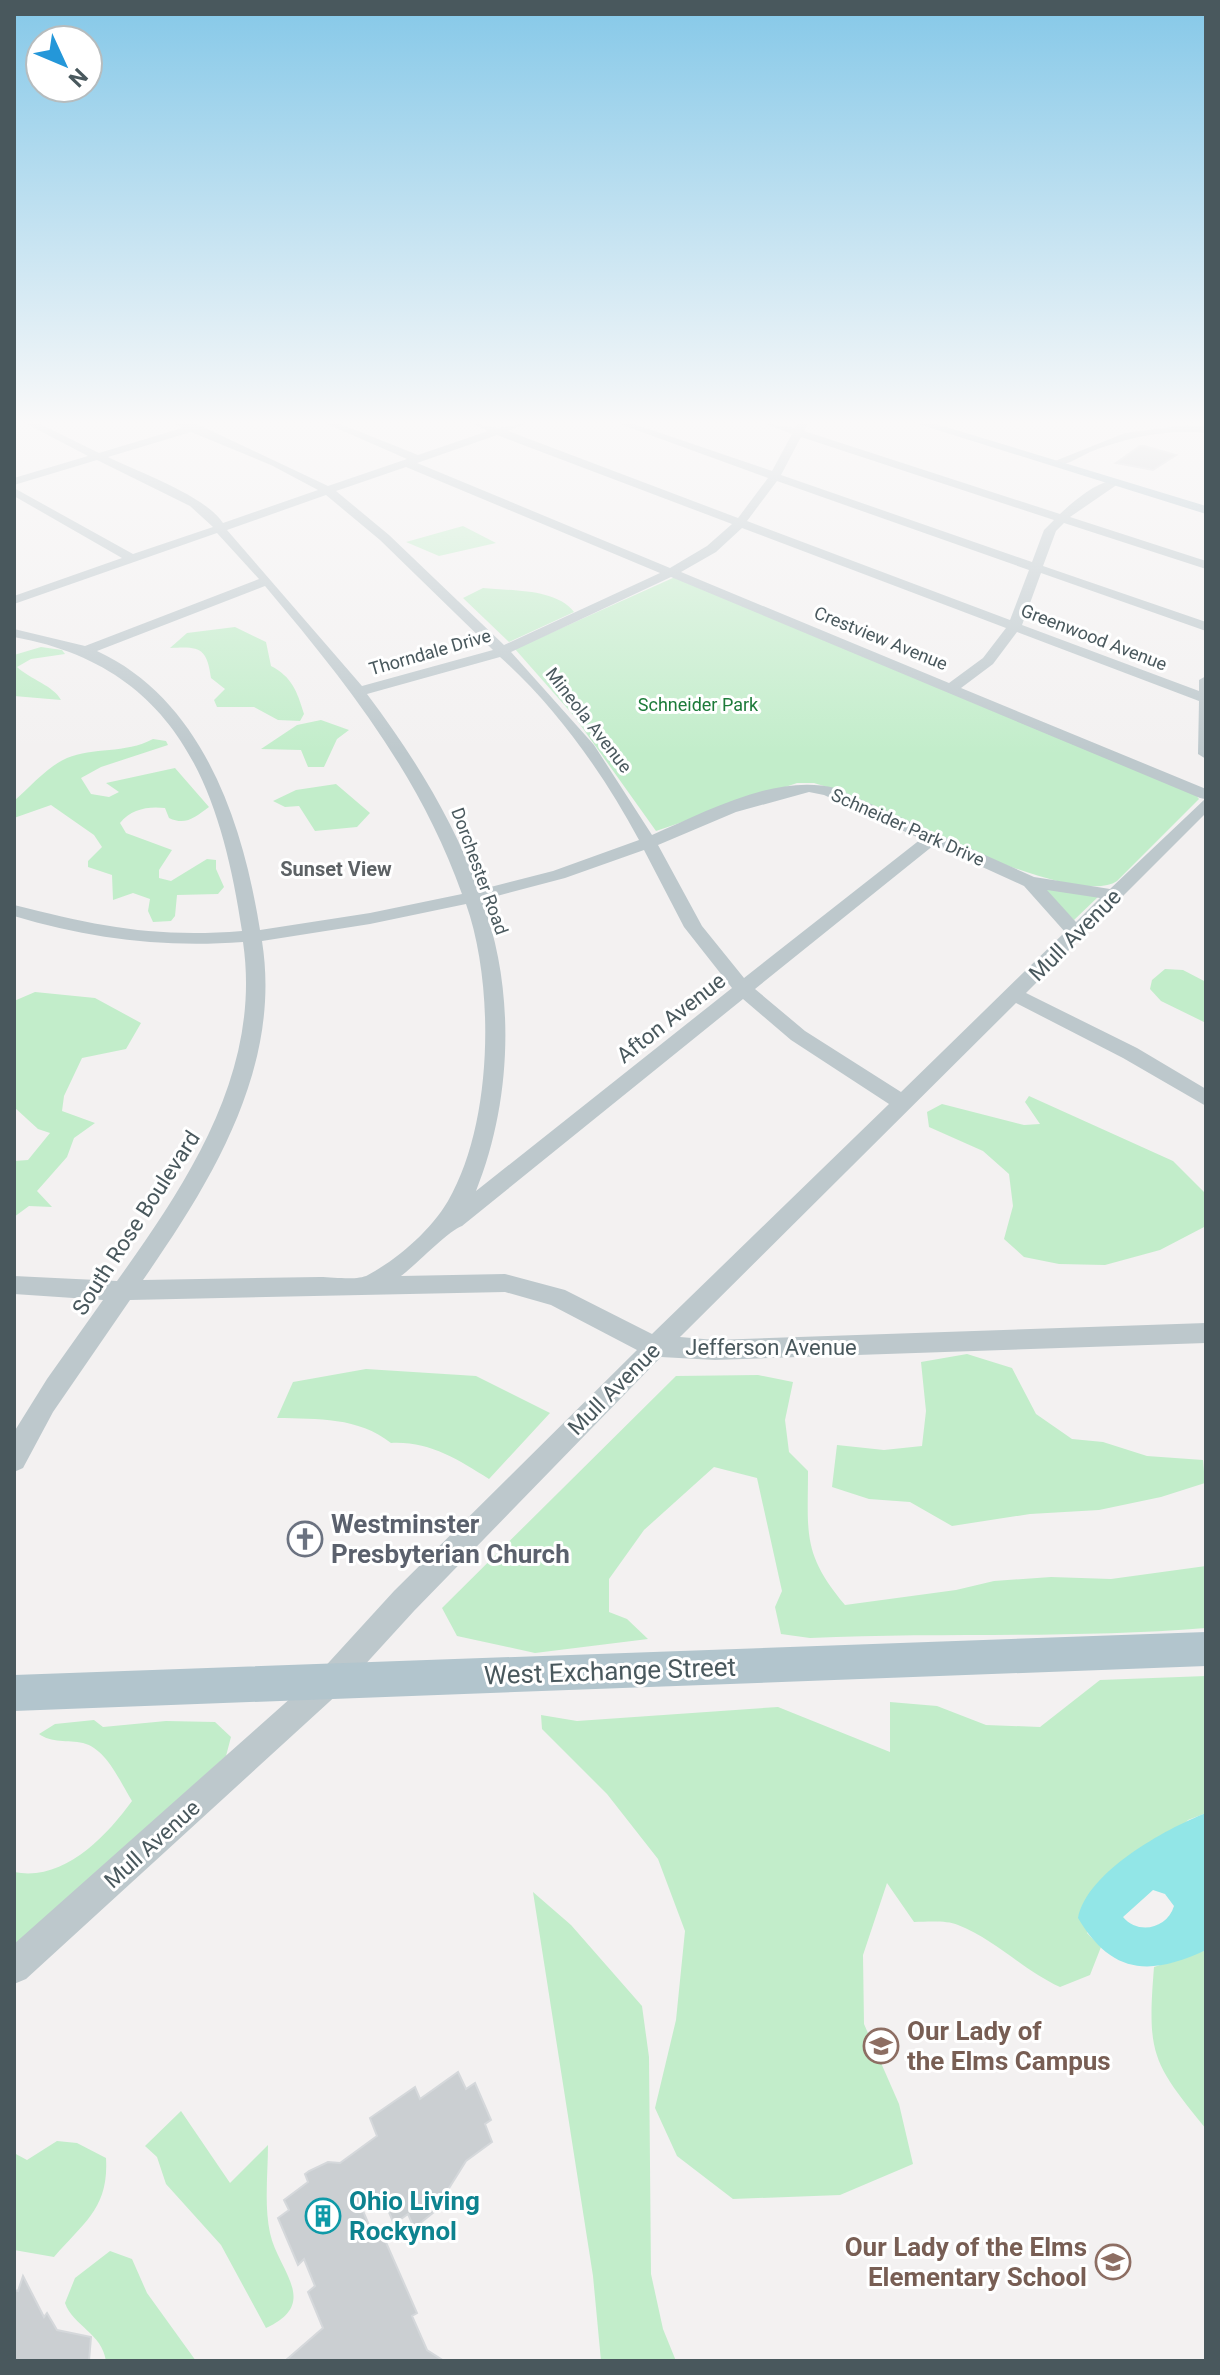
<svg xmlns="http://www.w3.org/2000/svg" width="1220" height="2375" font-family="Roboto,sans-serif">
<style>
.green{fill:#c2edca}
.water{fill:#92e6e7;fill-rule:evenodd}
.building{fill:#cbcfd2;stroke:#d5d8db;stroke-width:2}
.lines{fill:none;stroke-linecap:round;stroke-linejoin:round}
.minor{fill:#bdc8cc;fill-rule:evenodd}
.major{fill:#b2c5cd;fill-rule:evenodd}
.labels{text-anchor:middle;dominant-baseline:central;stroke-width:6;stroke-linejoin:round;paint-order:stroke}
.far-street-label{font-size:18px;fill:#49585d;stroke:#fff}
.far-park-label{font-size:18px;fill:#1d7b3a;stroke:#fff}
.far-neighbourhood-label{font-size:20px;font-weight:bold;fill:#5d6265;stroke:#fff}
.street-label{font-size:22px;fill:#49585d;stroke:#fff}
.near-worship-label{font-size:26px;font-weight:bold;fill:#5b616d;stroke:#fff;text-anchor:start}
.near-street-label{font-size:26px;fill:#49585d;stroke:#fff}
.near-education-label{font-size:26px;font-weight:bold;fill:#785e54;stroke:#fff;text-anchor:start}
.near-culture-label{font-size:26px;font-weight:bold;fill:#0d838f;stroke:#fff;text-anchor:start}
</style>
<rect width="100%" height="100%" fill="#f3f1f1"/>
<path class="green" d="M 463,526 L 496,543 L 439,556 L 406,542 Z
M 675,577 L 1195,794 L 1199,799 L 1117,881 C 1075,910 885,812 837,790 L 814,783 L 797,783 L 656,831 L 574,716 L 515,649 Z
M 483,588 C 510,591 556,588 574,612 L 509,642 L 463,598 Z
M 235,627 L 266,642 L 271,666 C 292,677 297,691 304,714 L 300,721 L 278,720 L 254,707 L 217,707 L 214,700 L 225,689 L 211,678 C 207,648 200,646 170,648 L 187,633 Z
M 41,647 L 62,650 L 65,654 L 31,659 L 17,667 C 30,679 54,686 61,700 L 14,696 L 14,655 Z
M 321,720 L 349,730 L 337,739 L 324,767 L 308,767 L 301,750 L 261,749 L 297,725 Z
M 153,739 L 166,741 L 168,745 L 101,767 L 81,778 L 91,794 L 109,797 L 119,792 L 106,783 L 175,768 L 209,807 C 195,817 186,826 169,818 L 165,808 C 148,806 131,809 120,823 L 126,833 L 172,850 L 159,870 L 159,878 L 171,881 L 207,859 L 216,860 L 216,869 L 224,887 L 218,894 L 177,895 L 175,916 L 171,921 L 153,922 L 148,911 L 150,899 L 133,893 L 113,900 L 112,875 L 88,867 L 88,861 L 102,847 L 94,835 L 51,805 L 14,818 L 14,801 C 30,787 48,766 67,758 C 93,747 125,754 153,739 Z
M 336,784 L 370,813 L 357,827 L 315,831 L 299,806 L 285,807 L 273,801 L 296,790 Z
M 1041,888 L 1098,897 L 1074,920 Z
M 1165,969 L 1183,970 L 1206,982 L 1206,1023 L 1161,1001 L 1150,989 L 1152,980 Z
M 35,992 L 95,998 L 141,1023 L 126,1049 L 82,1058 L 64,1096 L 62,1111 L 95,1123 L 74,1138 L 67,1157 L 37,1191 L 52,1207 L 29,1206 L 14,1217 L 14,1161 L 28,1160 L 50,1133 L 38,1129 L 14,1107 L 14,1001 Z
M 1029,1096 L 1173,1161 L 1206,1194 L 1206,1226 L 1160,1250 L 1105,1265 L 1059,1264 L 1024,1257 L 1004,1239 L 1013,1206 L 1009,1174 L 983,1151 L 929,1127 L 927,1112 L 942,1104 L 1024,1125 L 1040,1124 L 1025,1102 Z
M 967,1354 L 1012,1368 L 1036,1414 L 1072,1439 L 1103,1442 L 1147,1456 L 1203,1460 L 1205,1483 L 1161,1497 L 1099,1510 L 1030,1514 L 952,1526 L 910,1502 L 869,1499 L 832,1487 L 837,1445 L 884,1450 L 922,1446 L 926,1411 L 921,1362 Z
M 366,1369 L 476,1376 L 550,1413 L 489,1479 C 457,1459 429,1441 391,1443 C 358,1417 318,1419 277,1418 L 293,1382 Z
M 758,1375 L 793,1382 L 785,1420 L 789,1452 L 808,1471 C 808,1533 802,1554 845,1605 L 956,1590 L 994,1581 L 1051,1577 L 1111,1579 L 1206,1566 L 1206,1628 C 1074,1639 942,1632 810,1638 L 781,1634 L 775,1607 L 782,1591 L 757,1478 L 714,1467 L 644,1530 L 609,1579 L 609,1612 L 627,1619 L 648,1639 L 535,1653 L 457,1636 L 442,1608 L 676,1376 Z
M 1206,1676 L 1206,1813 L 1188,1820 L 1087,1933 L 1101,1947 L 1090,1975 L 1060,1987 C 1023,1970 996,1940 958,1925 C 946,1920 927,1922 914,1922 L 887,1883 L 863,1955 L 864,2024 L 899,2104 L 913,2164 L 840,2195 L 733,2199 L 677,2156 L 655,2108 L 676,2020 L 685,1931 L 658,1859 L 607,1794 L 542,1729 L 541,1715 L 577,1721 L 778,1707 L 890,1752 L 890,1702 L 937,1706 L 986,1725 L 1040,1727 L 1100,1680 Z
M 94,1720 L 103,1727 L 166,1721 L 215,1722 L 231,1737 L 226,1756 L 14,1947 L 14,1872 C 63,1882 105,1838 132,1801 C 120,1782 107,1749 83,1743 C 68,1740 51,1743 39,1734 L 55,1724 Z
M 533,1892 L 571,1925 L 642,2006 L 649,2057 L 651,2274 L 663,2329 L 676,2361 L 601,2361 L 593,2276 Z
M 1206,1950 L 1206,2129 C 1152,2062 1147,2055 1154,1967 Z
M 181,2111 L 230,2183 L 268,2145 C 268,2173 264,2205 270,2233 C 278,2271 321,2303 266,2328 L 221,2245 L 166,2184 L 157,2157 L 145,2146 Z
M 57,2141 L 77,2143 L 106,2158 C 109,2208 84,2222 54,2257 L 14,2250 L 14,2153 L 27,2160 Z
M 110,2251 L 132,2259 L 147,2293 L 196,2361 L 106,2361 C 102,2333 73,2326 65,2303 L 75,2278 Z"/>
<path class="water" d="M 1206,1813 L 1206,1950 C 1150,1976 1112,1975 1078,1918 C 1087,1872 1165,1829 1206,1813 ZM 1153,1890 L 1165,1894 L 1174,1906 C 1167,1929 1138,1935 1123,1917 Z"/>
<path class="building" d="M 1140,446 L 1144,446 L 1176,455 L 1153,470 L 1116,463 Z
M 458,2072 L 466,2089 L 475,2083 L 491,2120 L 485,2124 L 492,2142 L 466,2161 L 434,2212 L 414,2228 L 408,2214 L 394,2224 L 382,2196 L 363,2211 L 374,2237 L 381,2231 L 417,2313 L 412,2316 L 427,2350 L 444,2361 L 285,2361 L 323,2328 L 308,2292 L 315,2286 L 304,2259 L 298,2265 L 278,2218 L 289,2210 L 284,2200 L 308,2182 L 305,2174 L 309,2171 L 328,2162 L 340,2163 L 377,2136 L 370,2118 L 415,2087 L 420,2099 Z
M 23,2276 L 44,2317 L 47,2313 L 57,2330 L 91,2337 L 89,2361 L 14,2361 L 14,2290 L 18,2291 Z"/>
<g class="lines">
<path class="minor" d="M 25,423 L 38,423 L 99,453 L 182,428 L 174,423 L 197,424 L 328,486 L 407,459 L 325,423 L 338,423 L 418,455 L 488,431 L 471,423 L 498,428 L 526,423 L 508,431 L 738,518 L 768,478 L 617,423 L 631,423 L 772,471 L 792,434 L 764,423 L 795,428 L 798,423 L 808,423 L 804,431 L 1060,514 C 1074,501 1099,479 1118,480 L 1118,484 L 1070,517 L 1206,561 L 1206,569 L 1064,523 L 1056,531 L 1043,566 L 1206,622 L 1206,631 L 1041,573 L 1022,625 L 1199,691 L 1199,680 L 1206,676 L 1206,759 L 1198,754 L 1199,701 L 1017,632 L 993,664 L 961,688 L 1206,789 L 1206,813 L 1026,993 L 1137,1048 L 1206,1089 L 1206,1106 L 1123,1058 L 1016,1003 L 680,1337 L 715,1340 L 1206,1323 L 1206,1343 L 715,1360 L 661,1357 L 414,1611 L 340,1692 L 26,1979 L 14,1984 L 14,1944 L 320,1672 L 394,1591 L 637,1350 L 551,1305 L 505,1292 L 130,1300 L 53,1412 L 23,1468 L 14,1472 L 14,1432 L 47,1379 L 103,1300 L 14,1294 L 14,1276 L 117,1281 C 188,1182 262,1071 243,942 C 164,948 90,939 14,916 L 14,905 C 97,926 154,938 242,931 C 220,783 174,666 14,637 L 14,629 L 85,646 L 259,579 L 217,533 L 14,604 L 14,596 L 122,558 L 14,496 L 14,488 L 133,554 L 213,527 L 190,506 L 97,460 L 14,485 L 14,478 L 88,456 ZM 191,432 L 271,465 L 318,490 L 223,523 C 206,496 138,472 108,457 ZM 497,435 L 732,524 L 707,546 L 670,568 L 417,463 ZM 801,437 L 1054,520 L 1044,530 L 1032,562 L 781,475 ZM 406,467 L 660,573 L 504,645 L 389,535 L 336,491 ZM 777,481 L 1029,570 L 1010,620 L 747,521 ZM 326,495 L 380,540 L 493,650 L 362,686 L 227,530 ZM 742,528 L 1006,628 L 983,658 L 949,683 L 681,572 L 716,552 ZM 671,577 L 1200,798 L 1205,799 L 1110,889 L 1034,877 L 835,788 C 776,773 706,812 652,835 L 594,745 L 511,652 ZM 265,586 C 345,681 420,775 462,894 L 370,913 L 260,930 C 243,823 203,700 97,651 ZM 500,657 C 556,707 603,773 639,840 L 553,871 L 479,890 C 452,818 413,755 367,694 ZM 809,792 L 824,795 L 921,839 L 744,978 L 702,926 L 658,845 L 736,812 ZM 934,845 L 1024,886 L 1065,932 L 901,1092 L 805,1031 L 755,989 ZM 644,850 L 684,927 L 732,988 L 476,1191 C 512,1102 516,990 482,900 L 565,878 ZM 1047,890 L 1100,898 L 1076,922 ZM 466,904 C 495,986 493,1124 448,1201 C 431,1230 398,1259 368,1275 C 357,1281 334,1277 320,1277 C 261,1278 202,1279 143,1280 C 212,1181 282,1067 262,941 L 370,924 ZM 743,999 L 791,1040 L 889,1104 L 652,1334 L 565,1290 L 505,1274 L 401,1276 C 416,1265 449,1230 462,1226 Z
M 1187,425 L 1206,427 L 1206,433 C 1166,429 1128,437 1090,452 C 1079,457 1061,470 1050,463 L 1125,433 Z"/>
<path class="major" d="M 915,423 L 933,423 L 1206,506 L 1206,514 Z
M 1206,1632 L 1206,1666 L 14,1711 L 14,1675 Z"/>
</g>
<linearGradient id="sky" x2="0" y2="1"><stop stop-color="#85c8e8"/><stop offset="0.56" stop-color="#faf9f9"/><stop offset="1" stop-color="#faf9f9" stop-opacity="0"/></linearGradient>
<rect width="1220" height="755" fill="url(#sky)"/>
<defs>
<g id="church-ring" transform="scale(1.8)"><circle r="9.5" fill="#fff" stroke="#6b7280" stroke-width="1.5"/><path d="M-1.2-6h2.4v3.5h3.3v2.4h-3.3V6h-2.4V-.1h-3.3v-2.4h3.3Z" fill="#6b7280"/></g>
<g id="school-ring" transform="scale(1.8)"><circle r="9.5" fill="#fff" stroke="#8d6e63" stroke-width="1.5"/><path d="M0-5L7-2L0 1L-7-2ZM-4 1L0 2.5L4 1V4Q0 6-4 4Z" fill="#8d6e63"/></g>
<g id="building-ring" transform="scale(1.8)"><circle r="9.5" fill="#fff" stroke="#0f9aa8" stroke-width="1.5"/><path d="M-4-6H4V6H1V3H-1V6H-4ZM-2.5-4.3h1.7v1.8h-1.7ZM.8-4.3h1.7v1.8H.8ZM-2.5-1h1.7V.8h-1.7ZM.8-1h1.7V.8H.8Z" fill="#0f9aa8"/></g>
</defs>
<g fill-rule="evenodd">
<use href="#church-ring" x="305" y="1539"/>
<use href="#school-ring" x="881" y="2046"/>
<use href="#building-ring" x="323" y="2216"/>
<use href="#school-ring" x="1113" y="2262"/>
</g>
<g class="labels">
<g class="far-street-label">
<text transform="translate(1094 637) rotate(21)">Greenwood Avenue</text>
<text transform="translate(881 638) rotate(22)">Crestview Avenue</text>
<text transform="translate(430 652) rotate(-16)">Thorndale Drive</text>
<text transform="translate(589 720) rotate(52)">Mineola Avenue</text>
<text transform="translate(908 827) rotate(24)">Schneider Park Drive</text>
<text transform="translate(480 871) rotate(70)">Dorchester Road</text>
</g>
<g class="far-park-label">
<text x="698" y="704">Schneider Park</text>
</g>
<g class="far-neighbourhood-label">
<text x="336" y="869">Sunset View</text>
</g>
<g class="street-label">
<text transform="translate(1075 935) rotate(-45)">Mull Avenue</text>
<text transform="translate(671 1018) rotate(-38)">Afton Avenue</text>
<text transform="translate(136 1223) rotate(-57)">South Rose Boulevard</text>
<text x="771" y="1347">Jefferson Avenue</text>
<text transform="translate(614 1389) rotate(-45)">Mull Avenue</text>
<text transform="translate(152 1844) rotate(-42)">Mull Avenue</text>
</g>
<g class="near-worship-label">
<text x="331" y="1524">Westminster<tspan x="331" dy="30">Presbyterian Church</tspan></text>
</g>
<g class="near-street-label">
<text transform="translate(610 1671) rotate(-2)">West Exchange Street</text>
</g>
<g class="near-education-label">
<text x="907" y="2031">Our Lady of<tspan x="907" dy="30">the Elms Campus</tspan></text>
<text x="1087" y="2247" text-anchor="end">Our Lady of the Elms<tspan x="1087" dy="30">Elementary School</tspan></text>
</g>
<g class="near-culture-label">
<text x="349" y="2201">Ohio Living<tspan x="349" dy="30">Rockynol</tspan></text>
</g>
</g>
<rect width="1220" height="2375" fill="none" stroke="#49585d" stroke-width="32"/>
<g transform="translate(64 64) rotate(134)"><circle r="38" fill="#ffffff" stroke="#b6bcbe" stroke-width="2"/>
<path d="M0-6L14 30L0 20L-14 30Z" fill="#2497d9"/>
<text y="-12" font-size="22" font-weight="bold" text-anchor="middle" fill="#49585d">N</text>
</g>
</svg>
